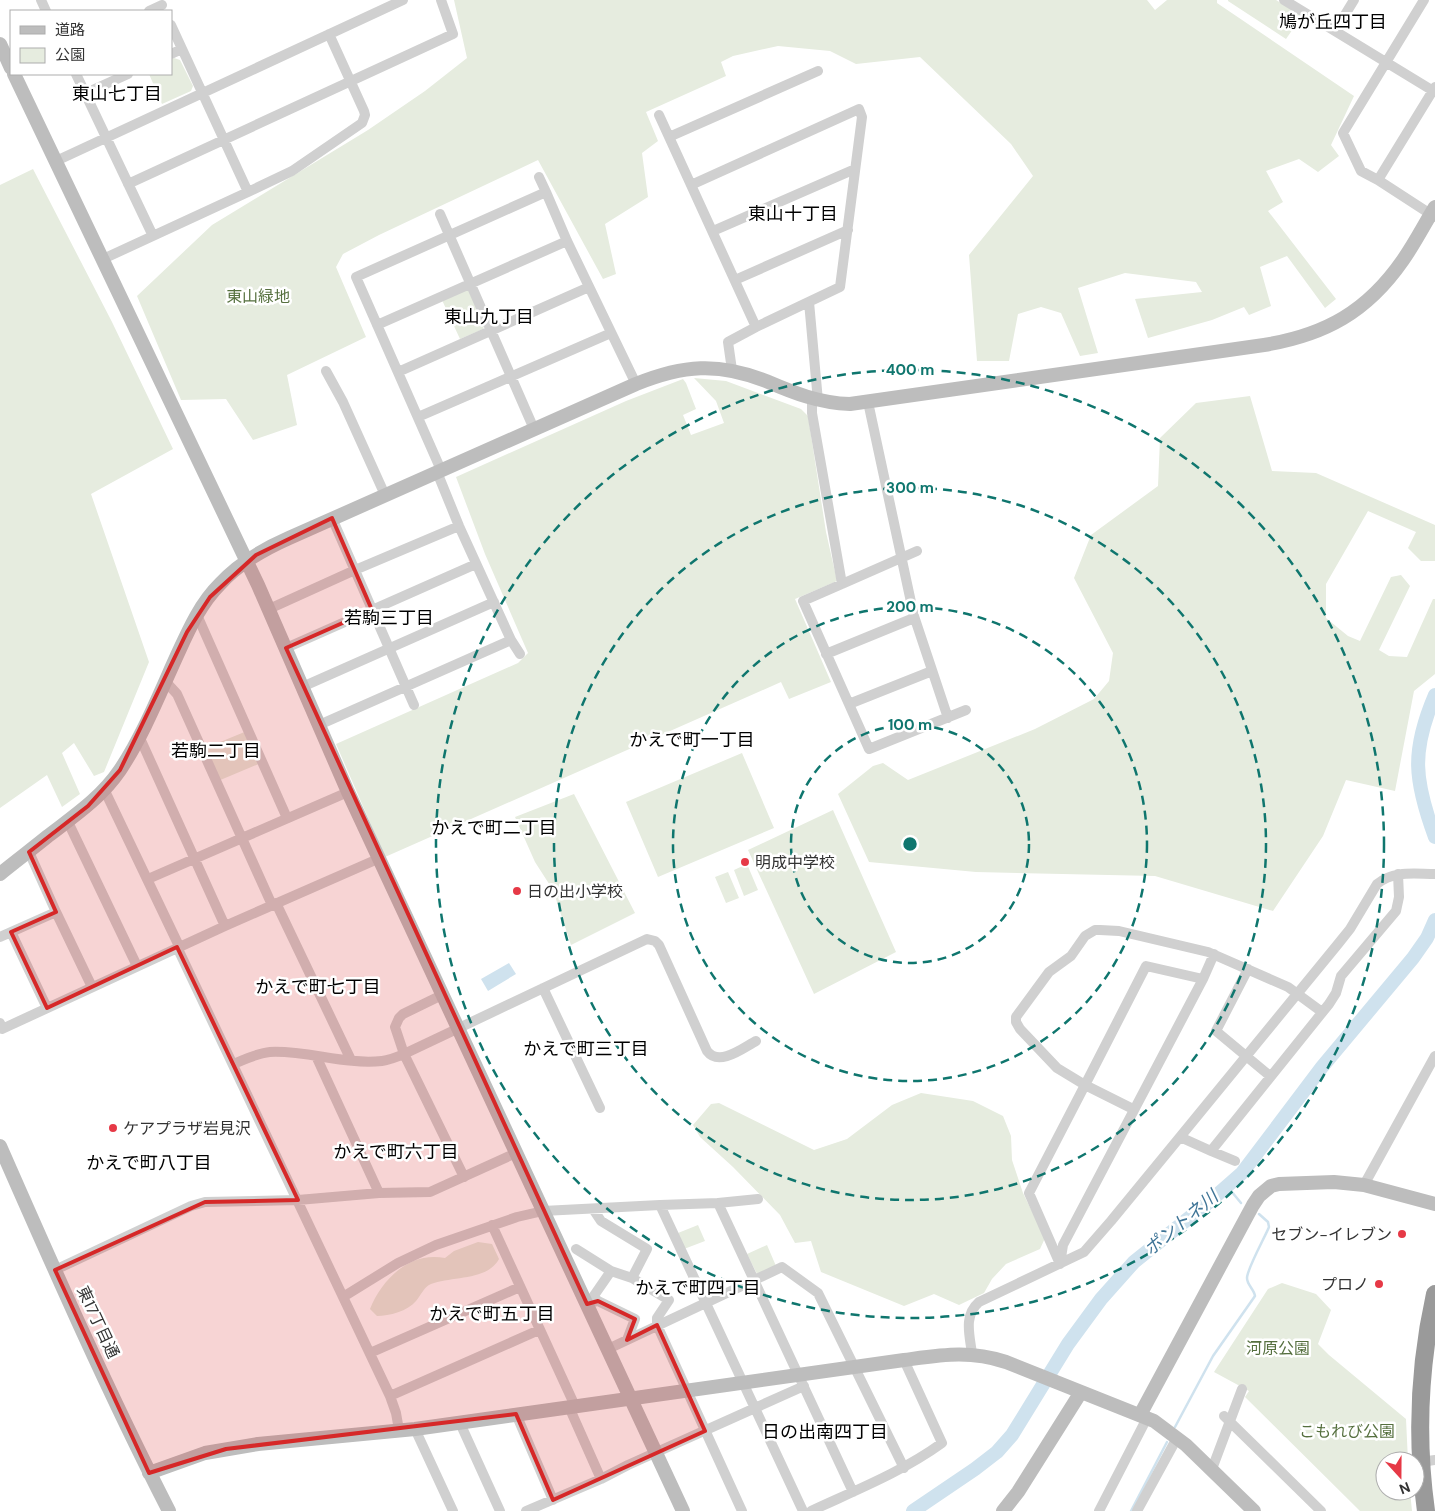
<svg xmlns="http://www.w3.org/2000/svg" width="1435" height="1511" font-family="'DM Sans','Noto Sans JP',sans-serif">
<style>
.green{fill:#e6ecdf}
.water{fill:#cfe2ee}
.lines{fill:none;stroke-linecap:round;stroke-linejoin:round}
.stream{stroke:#cfe2ee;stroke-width:2.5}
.river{stroke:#cfe2ee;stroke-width:14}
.street{stroke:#d0d0d0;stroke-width:10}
.secondary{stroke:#bdbdbd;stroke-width:14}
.highway{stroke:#9a9a9a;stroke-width:18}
.marked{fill:#d62828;fill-opacity:0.2;stroke:#d62828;stroke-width:4;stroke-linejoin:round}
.ring{fill:none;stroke:#0f766e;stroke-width:2.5;stroke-dasharray:9 6}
.poi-dot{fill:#e63946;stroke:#fff;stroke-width:2}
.labels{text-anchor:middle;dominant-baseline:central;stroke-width:5;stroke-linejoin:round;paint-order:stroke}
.park-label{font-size:16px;fill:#56703f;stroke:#fff}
.poi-label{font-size:16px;fill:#333;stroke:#fff;text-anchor:start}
.street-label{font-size:16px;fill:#333;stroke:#fff}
.neighbourhood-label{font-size:18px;fill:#000;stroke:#fff}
.water-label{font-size:18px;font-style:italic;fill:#3f7597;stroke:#fff}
.centre{fill:#0f766e;stroke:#fff;stroke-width:2.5}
.ring-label{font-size:15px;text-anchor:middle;font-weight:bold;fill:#0f766e;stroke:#fff;stroke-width:5;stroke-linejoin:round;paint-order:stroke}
</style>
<rect width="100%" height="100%" fill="#fff"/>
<path class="green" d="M 454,0 L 1147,0 L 1155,10 L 1167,0 L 1217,0 L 1217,3 L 1354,96 L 1331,145 L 1339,156 L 1318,172 L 1299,159 L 1266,171 L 1283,202 L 1268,211 L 1336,299 L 1325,308 L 1287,256 L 1260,267 L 1271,306 L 1249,315 L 1244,307 L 1212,320 L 1148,338 L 1135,299 L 1202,292 L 1196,282 L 1125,273 L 1078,288 L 1098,353 L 1080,356 L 1061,313 L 1041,307 L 1018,314 L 1009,361 L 977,361 L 969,255 L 1033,176 L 1011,144 L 920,57 L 856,64 L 830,51 L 778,46 L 733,56 L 721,62 L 726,76 L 646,112 L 658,141 L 642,153 L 648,197 L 605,224 L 616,274 L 603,279 L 538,160 L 379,235 L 343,254 L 336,267 L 366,337 L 287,375 L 297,425 L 253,440 L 226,399 L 181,400 L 137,296 L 212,225 L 368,130 L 425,91 L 467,58 Z
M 1228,0 L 1276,0 L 1302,16 L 1286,39 L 1228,1 Z
M 174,58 L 180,60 L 193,86 L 191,91 L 162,104 L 149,74 L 171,74 L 171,59 Z
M 33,169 L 112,322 L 173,449 L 91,494 L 149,662 L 104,772 L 94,776 L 74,743 L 62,753 L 80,794 L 62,807 L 47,775 L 0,808 L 0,185 Z
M 466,290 L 470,291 L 484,326 L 483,329 L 460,339 L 442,300 Z
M 694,378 L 726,381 L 801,409 L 808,416 L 826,532 L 837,581 L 795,599 L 831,682 L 789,699 L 781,682 L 385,857 L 336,744 L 518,663 L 528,653 L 485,554 L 456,477 L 626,401 L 683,379 L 686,383 L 696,409 L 683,415 L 691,435 L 724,423 L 716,401 Z
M 1250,396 L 1272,471 L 1316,473 L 1435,525 L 1435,561 L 1421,561 L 1408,548 L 1416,532 L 1368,511 L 1326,584 L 1326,618 L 1348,636 L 1360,641 L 1391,577 L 1401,575 L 1410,586 L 1379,650 L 1389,656 L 1407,657 L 1433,599 L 1435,599 L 1435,674 L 1414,691 L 1395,791 L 1346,780 L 1323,836 L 1273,911 L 1155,876 L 976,872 L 869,862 L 838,794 L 873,766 L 883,763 L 908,780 L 1035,729 L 1094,699 L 1109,681 L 1113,653 L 1074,578 L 1091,535 L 1158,486 L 1160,438 L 1196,403 Z
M 247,731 L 261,763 L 218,781 L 203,749 Z
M 742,753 L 774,828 L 658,877 L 626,802 Z
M 574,794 L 635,913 L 571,945 L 553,890 L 535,862 L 515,817 Z
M 833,810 L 896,952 L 814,994 L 748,850 Z
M 747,864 L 758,890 L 744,896 L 734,870 Z
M 728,872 L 739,898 L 726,903 L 715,877 Z
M 921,1093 L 973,1101 L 1003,1116 L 1011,1136 L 1012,1160 L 1023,1193 L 1045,1238 L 1040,1249 L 1006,1264 L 992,1279 L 984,1293 L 959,1305 L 934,1294 L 904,1306 L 821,1272 L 811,1241 L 795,1243 L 780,1215 L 733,1167 L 700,1137 L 693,1125 L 711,1104 L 719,1103 L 814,1150 L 847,1139 L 892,1105 Z
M 698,1225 L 705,1241 L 684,1249 L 678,1233 Z
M 478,1242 L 492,1244 L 499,1259 C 487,1281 452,1276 431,1284 C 424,1287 421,1295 416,1301 C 408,1311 389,1316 377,1316 L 370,1309 C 382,1279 410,1251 445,1258 L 454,1251 Z
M 767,1245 L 776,1266 L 757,1274 L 747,1254 Z
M 1282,1283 L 1316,1294 L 1331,1310 L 1318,1344 L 1329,1355 L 1406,1419 L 1408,1461 L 1385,1461 L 1385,1491 L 1410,1491 L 1412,1511 L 1360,1511 L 1245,1397 L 1249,1391 L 1214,1372 L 1268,1289 Z"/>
<path class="water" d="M 509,963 L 516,974 L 488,991 L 481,979 Z"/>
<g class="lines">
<path class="stream" d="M 1227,1186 L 1241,1203
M 1175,1427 L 1213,1356 L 1255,1296 C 1254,1289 1247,1285 1247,1278 C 1247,1269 1265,1237 1269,1227 L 1268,1222 L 1259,1214
M 1131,1511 L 1167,1442"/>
<path class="river" d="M 1435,695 C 1411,751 1414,780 1435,837
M 913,1511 L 975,1469 L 997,1452 L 1012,1435 L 1068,1344 L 1101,1299 L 1134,1262 L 1209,1202 L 1242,1173 L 1322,1067 L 1413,958 L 1427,938 L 1435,920"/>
<path class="street" d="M 41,0 L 46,11
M 1284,0 L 1435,92
M 149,11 L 162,5
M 1335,31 L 1354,0
M 171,54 L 182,49
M 76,74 L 153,236
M 1435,87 L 1378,180 L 1435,217
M 86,93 L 128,74
M 659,115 L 756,327 L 728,342 L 732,370
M 669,137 L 818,71
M 56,161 L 403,0
M 539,177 L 546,192
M 1378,180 L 1361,171 L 1343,133 L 1424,0
M 128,184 L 453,34 L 441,0
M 691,185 L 859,109 L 862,117 L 840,287 L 756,327
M 248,192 L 292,171 L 362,123 L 365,115 L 364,111 L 329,34
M 440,214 L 534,429
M 713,231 L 855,169
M 103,259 L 248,192 L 171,25
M 735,280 L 848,230
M 809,302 L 818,401
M 377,325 L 567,241
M 326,371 L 343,402 L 385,495
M 398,372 L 589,287
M 812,399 L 812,413 L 842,584 L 803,601 L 869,749 L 966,710
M 868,402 L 914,616 L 948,718
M 418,417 L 611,333
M 441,470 L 356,277 L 546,192 L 567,241 L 636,384
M 332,518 L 414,705
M 842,584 L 917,551
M 269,609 L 355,570 L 459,526
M 197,615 L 287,818
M 511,640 L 520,654
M 286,648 L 476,564
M 826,654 L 914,618
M 165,681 L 177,694 L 272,905
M 302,687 L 494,602
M 849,704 L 932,671
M 319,725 L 511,640 L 459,526 L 437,472
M 139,736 L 225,926
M 104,789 L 179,946
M 68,822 L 137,966
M 148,879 L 348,792
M 276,903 L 351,1060
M 56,912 L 92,987
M 11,932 L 47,1008
M 0,937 L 56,912 L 29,852
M 177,947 L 390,1396 L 396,1413 L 399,1430
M 1248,969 L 1216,1031 L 1270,1076
M 543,988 L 600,1108
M 442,995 L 403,1014 L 399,1018 L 395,1027 L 404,1054 L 464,1177
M 0,1023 L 2,1029 L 225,926 L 380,858
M 316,1056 L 379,1193
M 233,1064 C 244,1060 257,1053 270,1052 C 307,1050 344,1065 382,1061 C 390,1060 397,1057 404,1054 L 647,939 L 655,941 L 659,945 L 707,1051 C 719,1067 743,1048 756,1041
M 1133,1109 L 1085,1085 L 1146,966 L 1203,979
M 1180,1137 L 1338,944 L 1350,929 L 1377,884 C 1394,870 1415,874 1435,874
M 1211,1151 L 1235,1161
M 1364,1185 L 1435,1056
M 718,1203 L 758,1199
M 593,1209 L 601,1221 L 647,1249 L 632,1278 L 669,1300 L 657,1318 L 657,1325 L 742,1511
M 492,1225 L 575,1406
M 576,1249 L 611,1271 L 593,1297 L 598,1301
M 1060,1264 L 1029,1193 L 1085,1085 L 1057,1068 L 1020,1029 L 1016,1022 L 1016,1017 L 1049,972 L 1071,956 L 1085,936 L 1095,930 L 1100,930 L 1119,931 L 1208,952 L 1288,987 L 1322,1012
M 1060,1264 L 1063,1245 L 1203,979 L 1214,954
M 55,1270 L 191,1206 L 205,1202 L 298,1200 L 379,1193 L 430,1192 L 516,1153
M 611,1271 L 632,1278
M 343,1297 L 398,1263 L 436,1245 L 517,1217 L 543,1211 L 660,1205
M 592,1302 L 598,1301 L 635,1319 L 627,1340
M 608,1349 L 782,1267 L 818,1293 L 904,1468
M 370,1353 L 520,1287
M 972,1354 C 970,1336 963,1316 979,1302 L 1084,1252 L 1111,1221 L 1180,1137 L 1211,1151 L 1329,1004 L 1336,993 L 1341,976 L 1396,911 L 1399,897 L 1398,874
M 390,1396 L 539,1330
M 569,1407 L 601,1479
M 516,1414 L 553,1500
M 1224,1416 L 1321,1511
M 460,1423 L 500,1511
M 415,1429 L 453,1511
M 1421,1462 L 1435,1460
M 1212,1469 L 1242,1389
M 526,1511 L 601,1479 L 628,1465 L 804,1386
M 803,1511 L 660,1205 L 718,1203 L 853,1492
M 811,1511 C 856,1490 902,1472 942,1443 L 904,1360
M 1099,1511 L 1147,1418
M 1137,1511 L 1177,1438"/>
<path class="secondary" d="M 0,44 L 11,68
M 14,74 L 258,585 L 348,792 L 683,1511
M 0,874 C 16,861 32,849 48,836 C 74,816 101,798 120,770 C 144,734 161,690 179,651 C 190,627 201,603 220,584 C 239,563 264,549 289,538 L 636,384 C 683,365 718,362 766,381 C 794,393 819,403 850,404 L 1264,345 C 1325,335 1367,312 1403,260 C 1415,243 1424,225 1435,207
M 0,1146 C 54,1269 108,1392 169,1511
M 1140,1415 L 1253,1205 L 1259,1196 L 1271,1186 L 1279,1184 L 1334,1182 L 1364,1185 L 1435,1204
M 149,1473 L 205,1453 L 258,1444 L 415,1429 L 904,1360 C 942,1355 969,1350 1006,1362 L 1154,1421 L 1186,1445 L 1254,1511
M 1003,1511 L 1018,1492 L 1081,1392"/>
<path class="highway" d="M 1426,1511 C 1416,1439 1419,1366 1435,1294"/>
</g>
<path class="marked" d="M 332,518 L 372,610 L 286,648 L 587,1304 L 598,1301 L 635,1319 L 627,1340 L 657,1325 L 705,1431 L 553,1500 L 516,1414 L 226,1449 L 149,1473 L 55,1270 L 205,1202 L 298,1200 L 177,947 L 47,1008 L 11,932 L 56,912 L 29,852 L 88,806 L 120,770 L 187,632 L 210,597 L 256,555 Z"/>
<g class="ring">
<circle cx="910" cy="844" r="119"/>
<circle cx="910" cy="844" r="237"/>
<circle cx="910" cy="844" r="356"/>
<circle cx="910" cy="844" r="474"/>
</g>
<g class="poi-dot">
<circle cx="745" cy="862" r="5"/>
<circle cx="517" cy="891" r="5"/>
<circle cx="113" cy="1128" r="5"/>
<circle cx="1402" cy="1234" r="5"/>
<circle cx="1379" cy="1284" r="5"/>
</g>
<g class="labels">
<g class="park-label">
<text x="258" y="296">東山緑地</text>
<text x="1278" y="1348">河原公園</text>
<text x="1347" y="1431">こもれび公園</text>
</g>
<g class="poi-label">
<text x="755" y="862">明成中学校</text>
<text x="527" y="891">日の出小学校</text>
<text x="123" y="1128">ケアプラザ岩見沢</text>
<text x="1392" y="1234" text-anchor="end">セブン-イレブン</text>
<text x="1369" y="1284" text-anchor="end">プロノ</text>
</g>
<g class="street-label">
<text transform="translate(98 1322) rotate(65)">東17丁目通</text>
</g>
<g class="neighbourhood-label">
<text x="1333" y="22">鳩が丘四丁目</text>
<text x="117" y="94">東山七丁目</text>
<text x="793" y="214">東山十丁目</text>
<text x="489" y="317">東山九丁目</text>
<text x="389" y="618">若駒三丁目</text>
<text x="692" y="740">かえで町一丁目</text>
<text x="216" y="751">若駒二丁目</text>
<text x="494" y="828">かえで町二丁目</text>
<text x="318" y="987">かえで町七丁目</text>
<text x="586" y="1049">かえで町三丁目</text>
<text x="396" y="1152">かえで町六丁目</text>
<text x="149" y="1163">かえで町八丁目</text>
<text x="698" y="1288">かえで町四丁目</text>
<text x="492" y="1314">かえで町五丁目</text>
<text x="825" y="1432">日の出南四丁目</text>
</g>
<g class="water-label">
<text transform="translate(1181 1223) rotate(-40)">ポントネ川</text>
</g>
</g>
<circle cx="910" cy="844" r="8" class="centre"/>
<g class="ring-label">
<text x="910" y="375">400 m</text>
<text x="910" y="493">300 m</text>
<text x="910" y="612">200 m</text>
<text x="910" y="730">100 m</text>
</g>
<rect x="10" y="10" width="162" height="65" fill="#ffffff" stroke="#adadad"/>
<rect x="20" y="26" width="25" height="8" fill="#bdbdbd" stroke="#adadad"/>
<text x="55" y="35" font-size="15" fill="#333333">道路</text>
<rect x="20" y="48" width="25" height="15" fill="#e6ecdf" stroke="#adadad"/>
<text x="55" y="60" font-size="15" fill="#333333">公園</text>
<g transform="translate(1400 1476) rotate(159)"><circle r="24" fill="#ffffff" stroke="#adadad"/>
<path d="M0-4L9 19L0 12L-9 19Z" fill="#e63946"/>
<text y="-8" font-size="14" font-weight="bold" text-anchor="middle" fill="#333333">N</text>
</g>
</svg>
